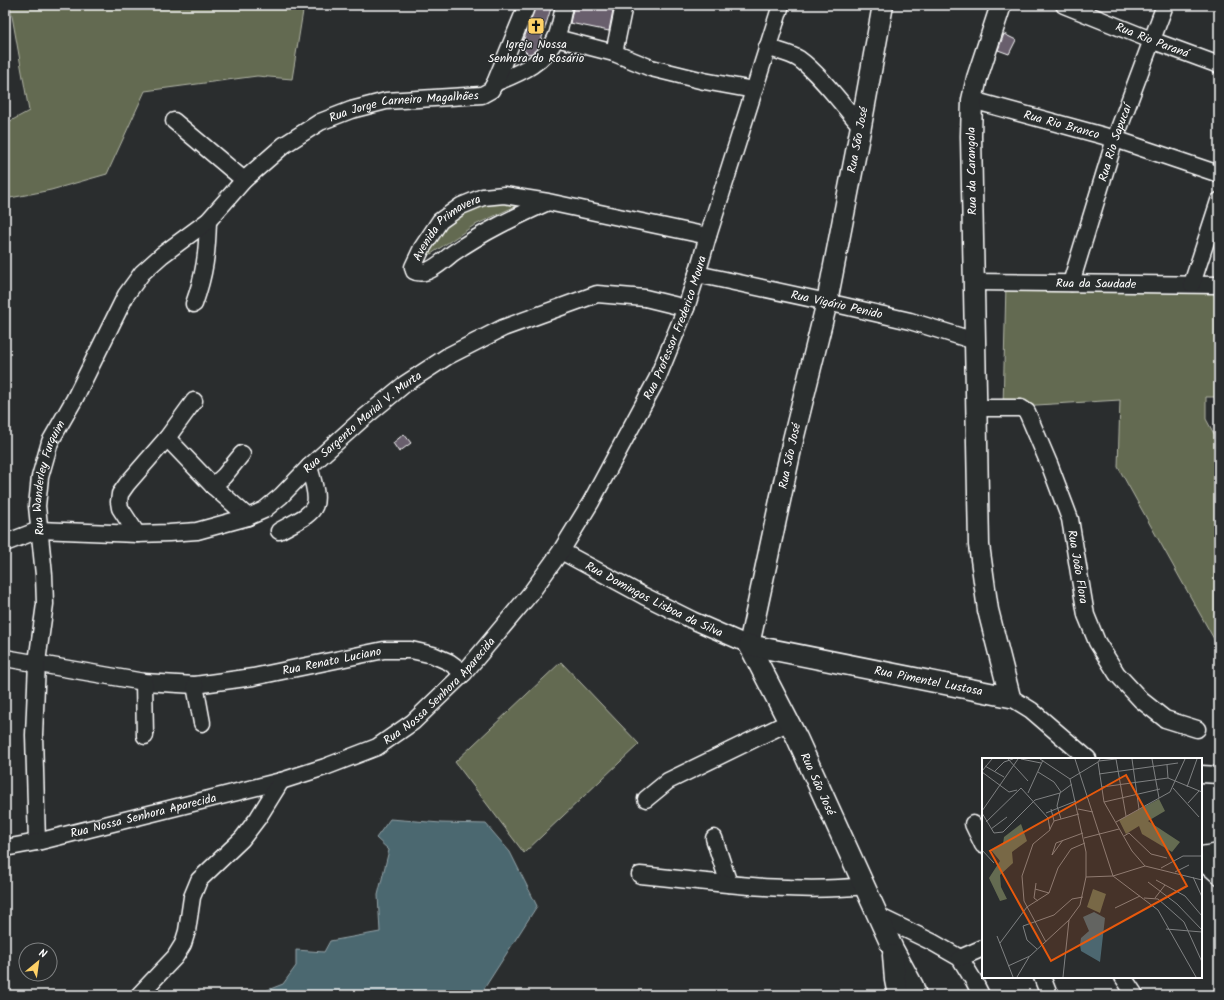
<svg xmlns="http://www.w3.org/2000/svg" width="1224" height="1000" font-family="Kalam,sans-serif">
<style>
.green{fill:#646b51;stroke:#b2b5a8}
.water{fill:#4c6770;stroke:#94a4a9}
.building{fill:#695e6d;stroke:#fff}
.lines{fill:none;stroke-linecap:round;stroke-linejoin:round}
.minor-casing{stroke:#fff;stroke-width:19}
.major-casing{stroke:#fff;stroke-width:23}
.minor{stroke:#2a2d2e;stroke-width:16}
.major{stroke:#2a2d2e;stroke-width:20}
.labels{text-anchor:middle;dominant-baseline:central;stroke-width:3;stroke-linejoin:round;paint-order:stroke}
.street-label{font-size:12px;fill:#fff;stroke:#2a2d2e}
.poi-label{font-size:12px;fill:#fff;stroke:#2a2d2e}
.inset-road{fill:none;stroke:#7f8182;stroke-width:1}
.view{fill:#e8590c;fill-opacity:0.15;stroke:#e8590c;stroke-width:2}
.inset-edge{fill:none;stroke:#fff;stroke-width:2}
</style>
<rect width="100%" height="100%" fill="#2a2d2e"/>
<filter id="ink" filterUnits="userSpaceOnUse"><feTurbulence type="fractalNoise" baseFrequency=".025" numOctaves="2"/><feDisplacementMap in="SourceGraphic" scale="8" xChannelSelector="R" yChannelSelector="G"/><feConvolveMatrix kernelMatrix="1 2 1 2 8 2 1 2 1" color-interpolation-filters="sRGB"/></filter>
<g filter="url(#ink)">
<path class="green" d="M 10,5 L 304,5 L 292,79 L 257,76 L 145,91 L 107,174 L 51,190 L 5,199 L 5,124 L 29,111 Z
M 489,197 L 520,204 L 473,226 L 419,262 L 440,225 Z
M 1006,283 L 1219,287 L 1219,397 L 1206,397 L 1206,419 L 1219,443 L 1219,648 L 1118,467 L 1120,400 L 1003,407 Z
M 561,662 L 639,744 L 524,853 L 455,762 Z"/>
<path class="water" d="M 390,819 L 441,823 L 486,824 L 510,852 L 537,906 L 480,995 L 260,995 L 260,993 L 283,984 L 296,966 L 296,950 L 324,952 L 330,941 L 380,932 L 378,895 L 389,850 L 376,838 Z"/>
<path class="building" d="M 536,5 L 552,5 L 539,47 L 532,53 L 528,54 L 521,47 Z
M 574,5 L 587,5 L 613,10 L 609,31 L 570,23 Z
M 1004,34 L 1016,40 L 1009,54 L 998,50 Z
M 404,434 L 411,443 L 399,452 L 393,443 Z"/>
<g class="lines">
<g class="minor-casing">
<g id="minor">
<path id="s1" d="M 1064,5 L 1151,40 L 1219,65"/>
<path d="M 556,38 L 614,53 L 651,68 L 704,81 L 754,90"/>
<path d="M 767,47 C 777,51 790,53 799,59 C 820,74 844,107 861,126"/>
<path d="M 614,53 L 624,5"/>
<path d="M 495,83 C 519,73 544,64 556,38 C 560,28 562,16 564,5"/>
<path id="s2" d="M 972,100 L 1115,139 L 1219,174"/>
<path d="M 174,121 L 244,180"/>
<path id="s3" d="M 548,202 C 515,217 483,232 453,253 C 444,260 426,278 414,271 L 413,267 L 422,248 L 440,221 L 461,206 L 483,197 L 504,195 L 548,202 L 708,236"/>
<path id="s4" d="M 697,274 L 827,302 L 910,321 L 975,341"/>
<path id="s5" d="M 974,282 L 1219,285"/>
<path id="s6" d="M 1071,283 L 1115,139 L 1165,5"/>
<path d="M 1192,284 L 1219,201"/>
<path d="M 194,304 C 205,273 207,254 208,221"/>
<path id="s7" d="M 976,408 L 1021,408 L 1027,412 L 1050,466 L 1070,519 L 1086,615 L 1097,642 L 1117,674 L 1141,700 L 1165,719 L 1197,729"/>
<path d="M 167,438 L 213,486 L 248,517"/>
<path d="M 213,486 L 224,476 L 242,454"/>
<path d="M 279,531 C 317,510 323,512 309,467"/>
<path d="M 137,534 L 120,508 L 119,502 L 120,494 L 127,484 L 167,438 L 194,401"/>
<path id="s8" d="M 5,543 L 39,530 L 137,534 L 169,533 L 197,531 L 248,517 L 264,510 L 281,496 L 309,467 L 360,421 L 405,384 L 448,356 L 503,328 L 597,294 L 645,298 L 686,308"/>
<path id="s9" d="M 561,551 L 644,596 L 692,620 L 749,645"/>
<path id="s10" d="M 5,658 L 144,682 L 195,685 L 253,677 L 384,650 L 411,650 L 433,655 L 449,662 L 464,673"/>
<path d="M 144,682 L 145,736"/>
<path d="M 195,685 L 202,723"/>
<path d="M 1010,697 L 1031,710 L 1088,759"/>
<path d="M 1201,774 L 1219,775"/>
<path d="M 646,799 L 668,781 L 789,722"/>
<path d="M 973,824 L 983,845"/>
<path d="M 714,838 L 729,884"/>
<path id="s11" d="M 37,842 L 34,735 L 37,662 L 45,604 L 44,575 L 37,506 L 40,477 L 50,442 L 74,400 L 126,295 L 142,273 L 162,255 L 208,221 L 244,180 L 284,145 L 320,122 L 351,110 L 386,101 L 482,95 L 491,90 L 495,83 L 527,5"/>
<path id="s12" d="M 5,848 L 37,842 L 281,781 L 325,767 L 377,747 L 413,722 L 464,673 L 530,594 L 561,551 L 591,502 L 657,379 L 686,308 L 697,274 L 708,236 L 781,5"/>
<path d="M 1201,855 L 1219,852"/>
<path d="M 1201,860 L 1219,876"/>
<path d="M 640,875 C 714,882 790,894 864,886"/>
<path d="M 878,916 L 932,942 L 960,958 L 974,981 L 981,995"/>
<path d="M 960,958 L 983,948"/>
<path d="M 1042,977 L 1049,995"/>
<path d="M 1123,977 L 1135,995"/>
<path d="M 139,995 L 175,957 L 183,944 L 187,931 L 192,897 L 199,880 L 242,839 L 258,818 L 281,781"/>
</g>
</g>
<g class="major-casing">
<g id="major">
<path id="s13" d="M 883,5 L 861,126 L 827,302 L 793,440 L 749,645 L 797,738 L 893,949 L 913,986 L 916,995"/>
<path id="s14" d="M 749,645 L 1010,697 L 988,610 L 979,545 L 971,136 L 972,100 L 977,78 L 1001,5"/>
<path d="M 893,955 L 895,980 L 898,995"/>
</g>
</g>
<use href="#minor" class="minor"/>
<use href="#major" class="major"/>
</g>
</g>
<defs>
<g id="church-square" transform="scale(0.9)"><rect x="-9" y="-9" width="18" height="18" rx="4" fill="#ffd166" stroke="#2a2d2e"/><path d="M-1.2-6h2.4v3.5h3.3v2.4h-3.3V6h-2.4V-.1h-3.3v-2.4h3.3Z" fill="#111"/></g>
</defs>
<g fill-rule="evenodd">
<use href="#church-square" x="536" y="26"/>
</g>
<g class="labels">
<g class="street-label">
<text stroke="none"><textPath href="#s1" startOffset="95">Rua Rio Paraná</textPath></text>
<text stroke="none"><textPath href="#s11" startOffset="916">Rua Jorge Carneiro Magalhães</textPath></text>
<text stroke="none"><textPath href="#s2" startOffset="93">Rua Rio Branco</textPath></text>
<text transform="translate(858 140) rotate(-79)">Rua São José</text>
<text stroke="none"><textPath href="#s6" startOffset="147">Rua Rio Sapucaí</textPath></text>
<text transform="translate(972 171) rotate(-91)">Rua da Carangola</text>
<text stroke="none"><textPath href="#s3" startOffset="211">Avenida Primavera</textPath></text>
<text stroke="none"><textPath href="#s5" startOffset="122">Rua da Saudade</textPath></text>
<text stroke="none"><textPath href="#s4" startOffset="143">Rua Vigário Penido</textPath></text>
<text stroke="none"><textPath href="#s12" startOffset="908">Rua Professor Frederico Moura</textPath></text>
<text stroke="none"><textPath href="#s8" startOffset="397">Rua Sargento Marial V. Murta</textPath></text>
<text transform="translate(790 456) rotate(-78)">Rua São José</text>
<text stroke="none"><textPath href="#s11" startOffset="367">Rua Wanderley Furquim</textPath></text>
<text stroke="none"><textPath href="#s7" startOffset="216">Rua João Flora</textPath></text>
<text stroke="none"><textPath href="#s9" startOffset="105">Rua Domingos Lisboa da Silva</textPath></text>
<text stroke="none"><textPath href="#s10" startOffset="331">Rua Renato Luciano</textPath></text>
<text stroke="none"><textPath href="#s14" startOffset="183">Rua Pimentel Lustosa</textPath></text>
<text stroke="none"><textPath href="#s12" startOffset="470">Rua Nossa Senhora Aparecida</textPath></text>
<text stroke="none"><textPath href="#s13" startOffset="809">Rua São José</textPath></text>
<text stroke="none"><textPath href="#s12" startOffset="142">Rua Nossa Senhora Aparecida</textPath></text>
</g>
<g class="poi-label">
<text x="536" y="44">Igreja Nossa<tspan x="536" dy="14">Senhora do Rosário</tspan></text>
</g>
</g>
<g transform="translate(982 758)">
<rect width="220" height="220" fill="#2a2d2e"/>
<path d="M 177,41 L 183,53 L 166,63 L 198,84 L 190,94 L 160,76 L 157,68 L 144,76 L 137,62 ZM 39,66 L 45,83 L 30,94 L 31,105 L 18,117 L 19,129 L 25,141 L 18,143 L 7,120 L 18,103 L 9,92 L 21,86 L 22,79 ZM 111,131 L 124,136 L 118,155 L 105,149 Z" fill="#646b51"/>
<path d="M 112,154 L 123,160 L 118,204 L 99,193 L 98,187 L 99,180 L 107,173 L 101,159 Z" fill="#4c6770"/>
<path class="inset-road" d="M 26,1 L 46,23M 39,1 L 59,5M 58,1 L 88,21M 93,1 L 131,118 L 176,152 L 214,219M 118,1 L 116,4 L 122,44 L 150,93 L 163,108 L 131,118M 150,1 L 157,51M 170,1 L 177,40M 117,3 L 134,1 L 144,58M 185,7 L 186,20M 3,8 L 22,19M 0,13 L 10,1M 13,13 L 22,4 L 31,1M 0,14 L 27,34 L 35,32M 56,14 L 72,24 L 79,34M 117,16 L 196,5M 186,20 L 220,34M 88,21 L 116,4M 120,29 L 186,20M 205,29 L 215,1M 39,30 L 66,60 L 68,72 L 51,86 L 40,118 L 42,143 L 64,184M 191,30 L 217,59M 46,35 L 61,2M 78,35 L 75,48 L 79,61M 122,44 L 178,31M 206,45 L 217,33M 96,51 L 111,54M 0,53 L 36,1M 0,55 L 12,75 L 21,74 L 53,42 L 78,35 L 90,26M 64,55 L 94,43M 72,63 L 97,56M 4,64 L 39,30M 134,64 L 188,34 L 203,1M 9,71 L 25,59M 68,71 L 72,63 L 69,51M 142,78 L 147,75 L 169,96 L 185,100M 102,80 L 137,71M 0,92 L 12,105M 70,97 L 74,85 L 101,75M 70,97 L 81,82M 163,108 L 220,122M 179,110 L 201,98 L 220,98M 193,114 L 207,107M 104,119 L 131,118M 211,119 L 220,139M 174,122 L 203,138 L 220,158M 166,124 L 195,146 L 220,172M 54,125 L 52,140 L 56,143M 53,131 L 67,135M 162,140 L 176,141 L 202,164 L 220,204M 173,140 L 183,127M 133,150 L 158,138M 184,171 L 220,174M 15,178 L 31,219M 18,185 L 45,149 L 67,135 L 76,110 L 89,91 L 103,85M 55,191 L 45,182 L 41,168 L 72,157 L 90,141 L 101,139M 26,208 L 48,198 L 87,162 L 98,147 L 104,119 L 104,94 L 88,21M 35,219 L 47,199M 81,219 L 87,162"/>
<path class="view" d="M 144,17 L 205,128 L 69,203 L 8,93 Z"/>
<rect width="220" height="220" class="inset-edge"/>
</g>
<rect width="1224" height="1000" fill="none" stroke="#2a2d2e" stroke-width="20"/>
<rect x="10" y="10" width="1204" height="980" fill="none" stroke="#fff" stroke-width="1.5" filter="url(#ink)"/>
<g transform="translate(38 962) rotate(29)"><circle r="19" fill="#2a2d2e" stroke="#7f8182"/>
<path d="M0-3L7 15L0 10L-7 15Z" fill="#ffd166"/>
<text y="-6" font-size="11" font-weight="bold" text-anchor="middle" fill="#ffffff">N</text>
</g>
</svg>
